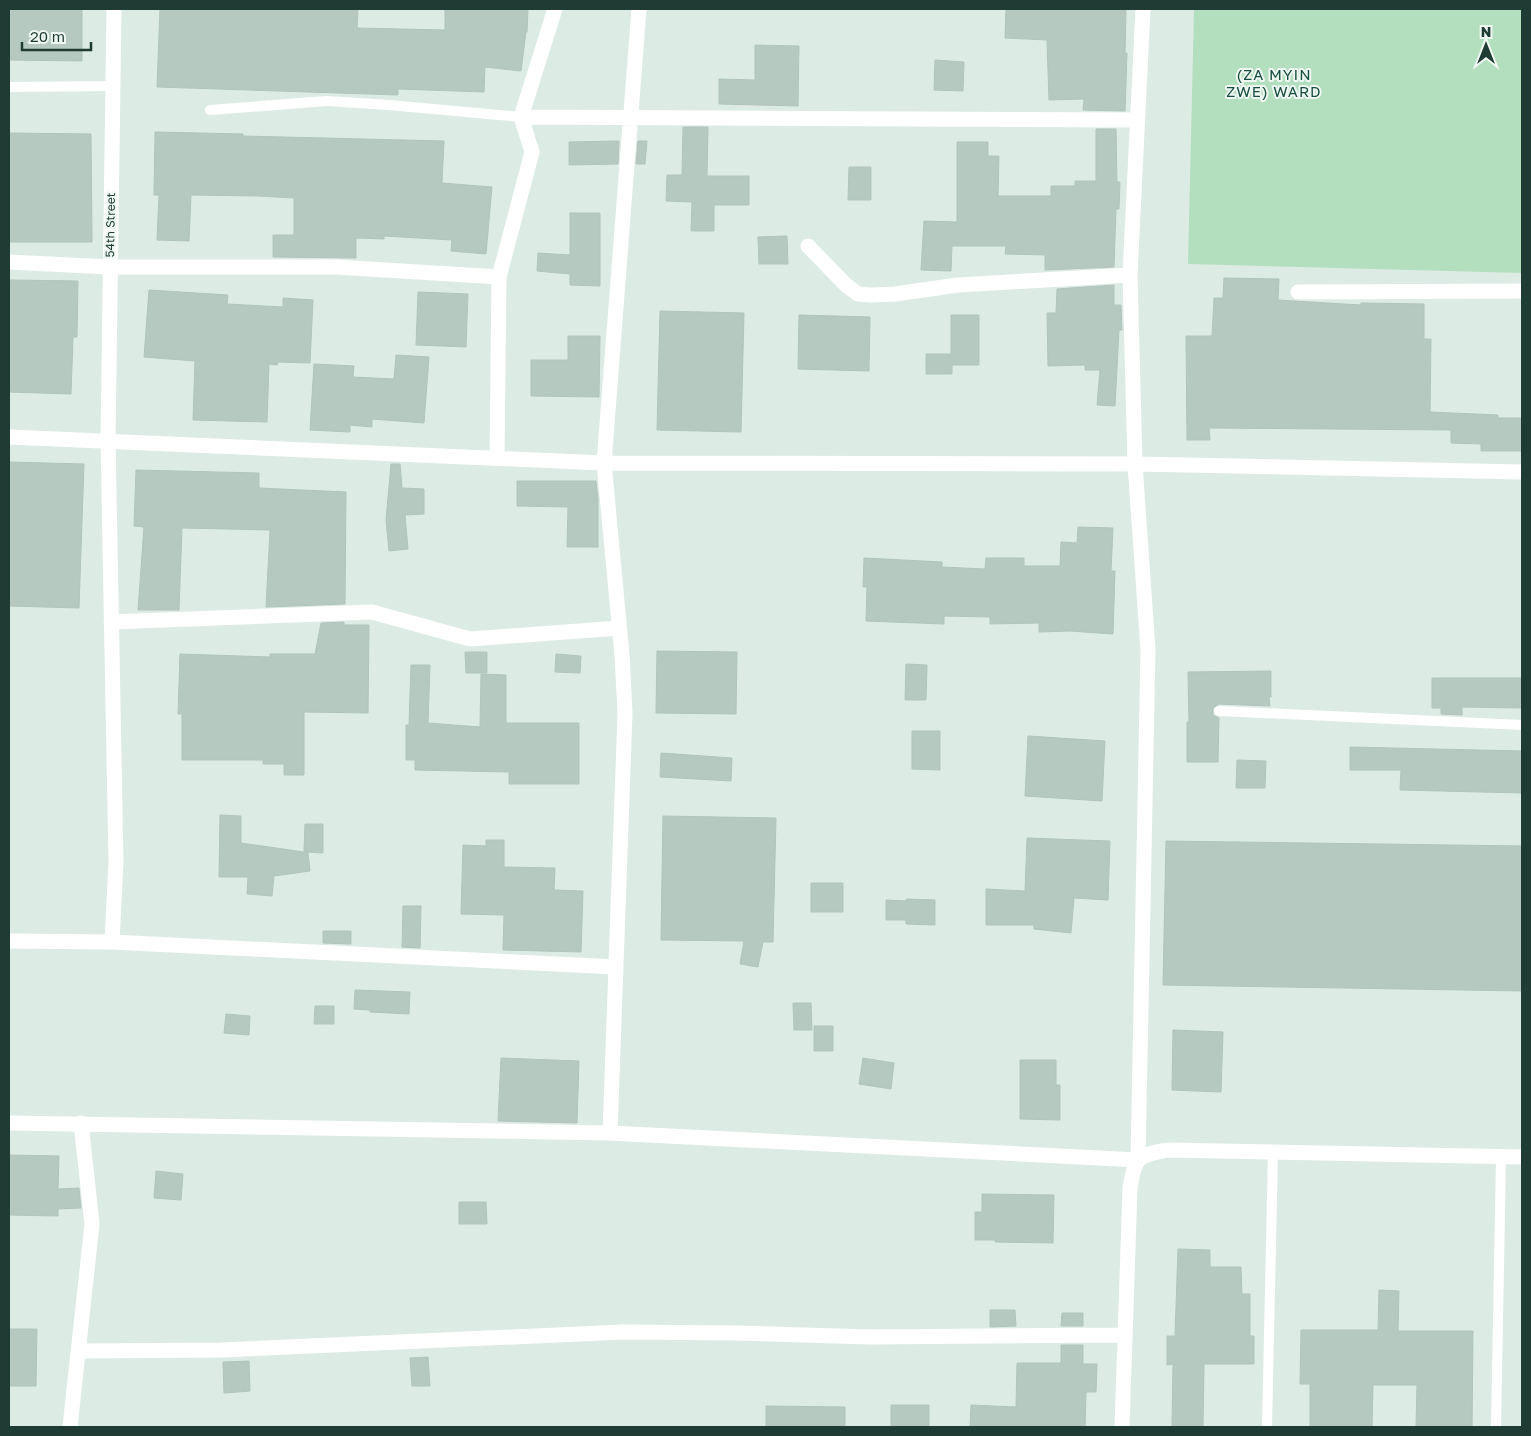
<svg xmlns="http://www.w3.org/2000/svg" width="1531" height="1436" font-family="'Golos Text',sans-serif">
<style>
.green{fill:#b4dfbe}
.building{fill:#b6c9c0;stroke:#afc5bc}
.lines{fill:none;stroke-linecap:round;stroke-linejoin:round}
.service{stroke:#fff;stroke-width:10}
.minor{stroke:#fff;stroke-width:15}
.labels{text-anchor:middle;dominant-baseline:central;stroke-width:4;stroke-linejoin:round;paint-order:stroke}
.street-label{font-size:12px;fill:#1e3c33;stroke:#eef7f2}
.quarter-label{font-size:15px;letter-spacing:1px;fill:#184f41;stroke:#eef7f2}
</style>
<rect width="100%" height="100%" fill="#ddebe5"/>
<path class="green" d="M 1194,9 L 1522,9 L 1522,273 L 1188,264 Z"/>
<path class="building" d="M 9,9 L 82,9 L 82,61 L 9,60 Z
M 160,9 L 358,9 L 357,28 L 445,30 L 445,9 L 528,9 L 527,32 L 526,32 L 521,71 L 485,67 L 484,92 L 398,89 L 398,95 L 157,87 Z
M 1006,9 L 1126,9 L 1125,53 L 1127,53 L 1125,111 L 1083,110 L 1084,99 L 1049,100 L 1047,40 L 1005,38 Z
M 755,45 L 799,46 L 798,106 L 719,104 L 719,79 L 755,80 Z
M 935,60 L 964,62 L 963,91 L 934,90 Z
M 683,127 L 708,127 L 707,176 L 749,176 L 749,205 L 714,205 L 714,231 L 691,231 L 692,202 L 666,201 L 667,175 L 682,175 Z
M 1096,129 L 1116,129 L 1117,182 L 1120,182 L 1119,209 L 1116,209 L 1114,267 L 1045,270 L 1045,255 L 1005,254 L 1006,246 L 952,246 L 951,271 L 921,270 L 924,221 L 957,222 L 957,142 L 988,142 L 988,156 L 999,156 L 998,196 L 1051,196 L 1051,186 L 1075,186 L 1075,181 L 1096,181 Z
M 155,132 L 243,134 L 243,136 L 444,141 L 442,183 L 492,187 L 486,254 L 451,251 L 452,240 L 384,236 L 384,239 L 356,238 L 356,258 L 273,257 L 273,235 L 294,235 L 294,198 L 258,196 L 191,195 L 189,241 L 157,240 L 159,195 L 154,195 Z
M 9,133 L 91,134 L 92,242 L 9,242 Z
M 619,141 L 618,164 L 569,165 L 569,142 Z
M 638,141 L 647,141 L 645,164 L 636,164 Z
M 849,167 L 871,167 L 871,200 L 848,200 Z
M 570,213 L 600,213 L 600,286 L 570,285 L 570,274 L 537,271 L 538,253 L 570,255 Z
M 787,236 L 788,264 L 759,264 L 758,237 Z
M 1224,278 L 1279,279 L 1278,300 L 1361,305 L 1361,303 L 1424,304 L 1424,339 L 1431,339 L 1430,412 L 1498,415 L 1498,418 L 1522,418 L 1522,451 L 1481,451 L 1481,444 L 1451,443 L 1451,430 L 1209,428 L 1210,440 L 1187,440 L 1186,336 L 1212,336 L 1214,298 L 1223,298 Z
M 9,280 L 78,281 L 77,337 L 73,337 L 71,394 L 9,392 Z
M 1114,285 L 1114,305 L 1121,305 L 1122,330 L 1119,330 L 1115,406 L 1097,405 L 1100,370 L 1085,370 L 1085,365 L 1048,366 L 1047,313 L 1056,313 L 1057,289 Z
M 149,290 L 228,295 L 227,304 L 283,307 L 283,298 L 313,300 L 310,363 L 278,362 L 277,365 L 269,364 L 267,422 L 193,420 L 195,361 L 144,357 Z
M 418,292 L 468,294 L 466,347 L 416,345 Z
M 660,311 L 744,313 L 741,432 L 657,430 Z
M 799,315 L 870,317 L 869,371 L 798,369 Z
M 951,315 L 979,315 L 979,365 L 952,365 L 952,374 L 926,374 L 926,354 L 951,354 Z
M 568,336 L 600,336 L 599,397 L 531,396 L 531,360 L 568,360 Z
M 396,355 L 429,357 L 424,423 L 372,419 L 372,427 L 350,425 L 350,432 L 310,430 L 314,364 L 354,366 L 353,377 L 394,379 Z
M 9,462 L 84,464 L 79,608 L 9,606 Z
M 391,464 L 400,464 L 402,488 L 424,489 L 424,514 L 405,515 L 408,549 L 389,551 L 386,520 Z
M 136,470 L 259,473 L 259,488 L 346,492 L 345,604 L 266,607 L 270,530 L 182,528 L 179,610 L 138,610 L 144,527 L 134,526 Z
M 517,481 L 596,481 L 598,499 L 598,547 L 567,547 L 568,507 L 517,506 Z
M 1078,527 L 1113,528 L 1111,571 L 1115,571 L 1113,634 L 1070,631 L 1039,632 L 1039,623 L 990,624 L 990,617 L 944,616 L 944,624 L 866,621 L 867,587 L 863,587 L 864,558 L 942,562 L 942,567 L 985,569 L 986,558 L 1024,558 L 1024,566 L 1060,566 L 1061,542 L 1077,543 Z
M 344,622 L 344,625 L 369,625 L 368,713 L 304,712 L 304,775 L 284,775 L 284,764 L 263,764 L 263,760 L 182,760 L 182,714 L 178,714 L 180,654 L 270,657 L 270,654 L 315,654 L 321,623 Z
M 657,651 L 737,652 L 736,714 L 656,713 Z
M 465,652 L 487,652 L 487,673 L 466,673 Z
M 556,654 L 581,656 L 580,673 L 555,672 Z
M 906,664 L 927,665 L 926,700 L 905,700 Z
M 411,665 L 430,665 L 428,723 L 480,727 L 481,674 L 506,675 L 506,723 L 579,723 L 579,784 L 509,784 L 509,772 L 415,770 L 415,760 L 406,760 L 406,725 L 409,725 Z
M 1271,671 L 1271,697 L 1269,697 L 1270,706 L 1219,704 L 1213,708 L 1213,715 L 1219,718 L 1218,762 L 1187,762 L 1187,722 L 1189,722 L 1188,672 Z
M 1432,678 L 1522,678 L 1522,708 L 1462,707 L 1462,715 L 1441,714 L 1441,708 L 1432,708 Z
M 912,731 L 940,731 L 940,770 L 912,769 Z
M 1028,736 L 1105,741 L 1102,801 L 1025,796 Z
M 1350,747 L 1522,751 L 1522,793 L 1400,790 L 1401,770 L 1350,770 Z
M 661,753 L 732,758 L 731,781 L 660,777 Z
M 1237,760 L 1266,761 L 1265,788 L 1236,788 Z
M 220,815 L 241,816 L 241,843 L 304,852 L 305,824 L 323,824 L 323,853 L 306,852 L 308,853 L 310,871 L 274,876 L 272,896 L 247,894 L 248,877 L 219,877 Z
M 663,816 L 776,818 L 773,942 L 763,942 L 758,967 L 740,964 L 744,941 L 661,940 Z
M 1027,838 L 1110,841 L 1108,900 L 1074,898 L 1071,933 L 1034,929 L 1034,925 L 986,925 L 986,889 L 1025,891 Z
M 486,840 L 504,840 L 504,867 L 555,868 L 554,890 L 583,891 L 581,952 L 503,950 L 504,915 L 461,914 L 463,845 L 486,846 Z
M 1166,841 L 1522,846 L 1522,991 L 1163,985 Z
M 811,883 L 843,883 L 843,912 L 811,912 Z
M 906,899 L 935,900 L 935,925 L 906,924 L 906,920 L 886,920 L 886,900 L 906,901 Z
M 403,906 L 421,906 L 420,948 L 402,947 Z
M 323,931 L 351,931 L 351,944 L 323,943 Z
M 355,990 L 410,992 L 409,1014 L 370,1012 L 370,1010 L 354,1009 Z
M 793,1003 L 811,1003 L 812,1030 L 794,1030 Z
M 315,1006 L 334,1006 L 334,1024 L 314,1024 Z
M 226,1014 L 250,1016 L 249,1035 L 224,1033 Z
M 814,1026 L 833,1026 L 833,1051 L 814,1051 Z
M 1173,1030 L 1223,1032 L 1221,1092 L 1172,1090 Z
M 501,1058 L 579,1061 L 577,1123 L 498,1121 Z
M 863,1058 L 894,1063 L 891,1089 L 859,1084 Z
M 1020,1060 L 1056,1060 L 1056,1085 L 1060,1085 L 1060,1120 L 1020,1119 Z
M 9,1155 L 59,1156 L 58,1189 L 79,1188 L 81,1208 L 58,1209 L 58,1216 L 9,1215 Z
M 156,1171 L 183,1174 L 181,1200 L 154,1198 Z
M 982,1194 L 1054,1195 L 1053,1243 L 995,1242 L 995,1240 L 975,1240 L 975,1212 L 982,1212 Z
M 459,1202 L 486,1202 L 487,1224 L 459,1224 Z
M 1178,1249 L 1210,1250 L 1210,1267 L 1241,1267 L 1242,1294 L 1250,1294 L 1250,1336 L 1254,1336 L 1254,1364 L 1204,1364 L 1203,1427 L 1172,1427 L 1173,1364 L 1167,1365 L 1167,1336 L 1175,1336 Z
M 1379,1290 L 1399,1291 L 1398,1331 L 1473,1331 L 1472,1427 L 1416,1427 L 1417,1385 L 1373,1385 L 1372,1427 L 1310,1427 L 1310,1384 L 1300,1384 L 1301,1330 L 1378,1330 Z
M 990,1310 L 1015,1310 L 1016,1326 L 990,1327 Z
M 1062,1313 L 1083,1313 L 1083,1326 L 1061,1326 Z
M 9,1329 L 37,1329 L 36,1386 L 9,1386 Z
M 1061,1345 L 1083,1345 L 1083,1364 L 1097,1364 L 1096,1392 L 1086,1392 L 1085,1427 L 970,1427 L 971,1405 L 1016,1407 L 1017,1363 L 1061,1363 Z
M 428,1357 L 430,1386 L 412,1386 L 410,1358 Z
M 249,1361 L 250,1391 L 224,1393 L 223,1362 Z
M 891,1405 L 929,1405 L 929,1427 L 891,1427 Z
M 766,1406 L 845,1407 L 845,1427 L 766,1427 Z"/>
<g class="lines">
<path class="service" d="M 9,87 L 113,86
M 210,110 L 327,101 L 389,105 L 521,117
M 1219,711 L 1522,725
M 1267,1427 L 1273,1152
M 1496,1427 L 1501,1157"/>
<path class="minor" d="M 521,117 L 1137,120
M 808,246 L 846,285 L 858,294 L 871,295 L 895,294 L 958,285 L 1130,275
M 9,262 L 109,267 L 336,267 L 499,277
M 1298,292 L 1522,291
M 9,437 L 604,463 L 1135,464 L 1522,472
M 497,458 L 499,277 L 532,152 L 521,117 L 555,9
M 111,622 L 372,612 L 470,639 L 619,628
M 9,941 L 112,942 L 616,967
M 112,942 L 116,862 L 108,440 L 114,9
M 9,1123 L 610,1133 L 1138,1160 L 1148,650 L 1135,464 L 1130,275 L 1143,9
M 610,1133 L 625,713 L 622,655 L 604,463 L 639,9
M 78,1351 L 222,1350 L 623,1332 L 736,1333 L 871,1337 L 1124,1335
M 70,1427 L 92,1224 L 81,1123
M 1122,1427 L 1130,1188 C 1135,1157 1138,1155 1168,1150 L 1522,1157"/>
</g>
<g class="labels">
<g class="street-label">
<text transform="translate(110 225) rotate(-89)">54th Street</text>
</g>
<g class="quarter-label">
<text x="1274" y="74">(ZA MYIN<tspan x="1274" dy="17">ZWE) WARD</tspan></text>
</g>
</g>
<rect width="1531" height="1436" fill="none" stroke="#1e3c33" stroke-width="20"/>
<g transform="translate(1486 45)" stroke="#eef7f2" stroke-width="4" paint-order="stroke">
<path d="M0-4L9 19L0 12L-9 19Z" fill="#1e3c33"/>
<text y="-8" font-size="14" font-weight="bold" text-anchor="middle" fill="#1e3c33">N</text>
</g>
<path d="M22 42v8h69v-8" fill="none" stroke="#1e3c33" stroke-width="2.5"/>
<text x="30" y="42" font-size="15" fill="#1e3c33" stroke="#eef7f2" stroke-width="4" paint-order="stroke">20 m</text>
</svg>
